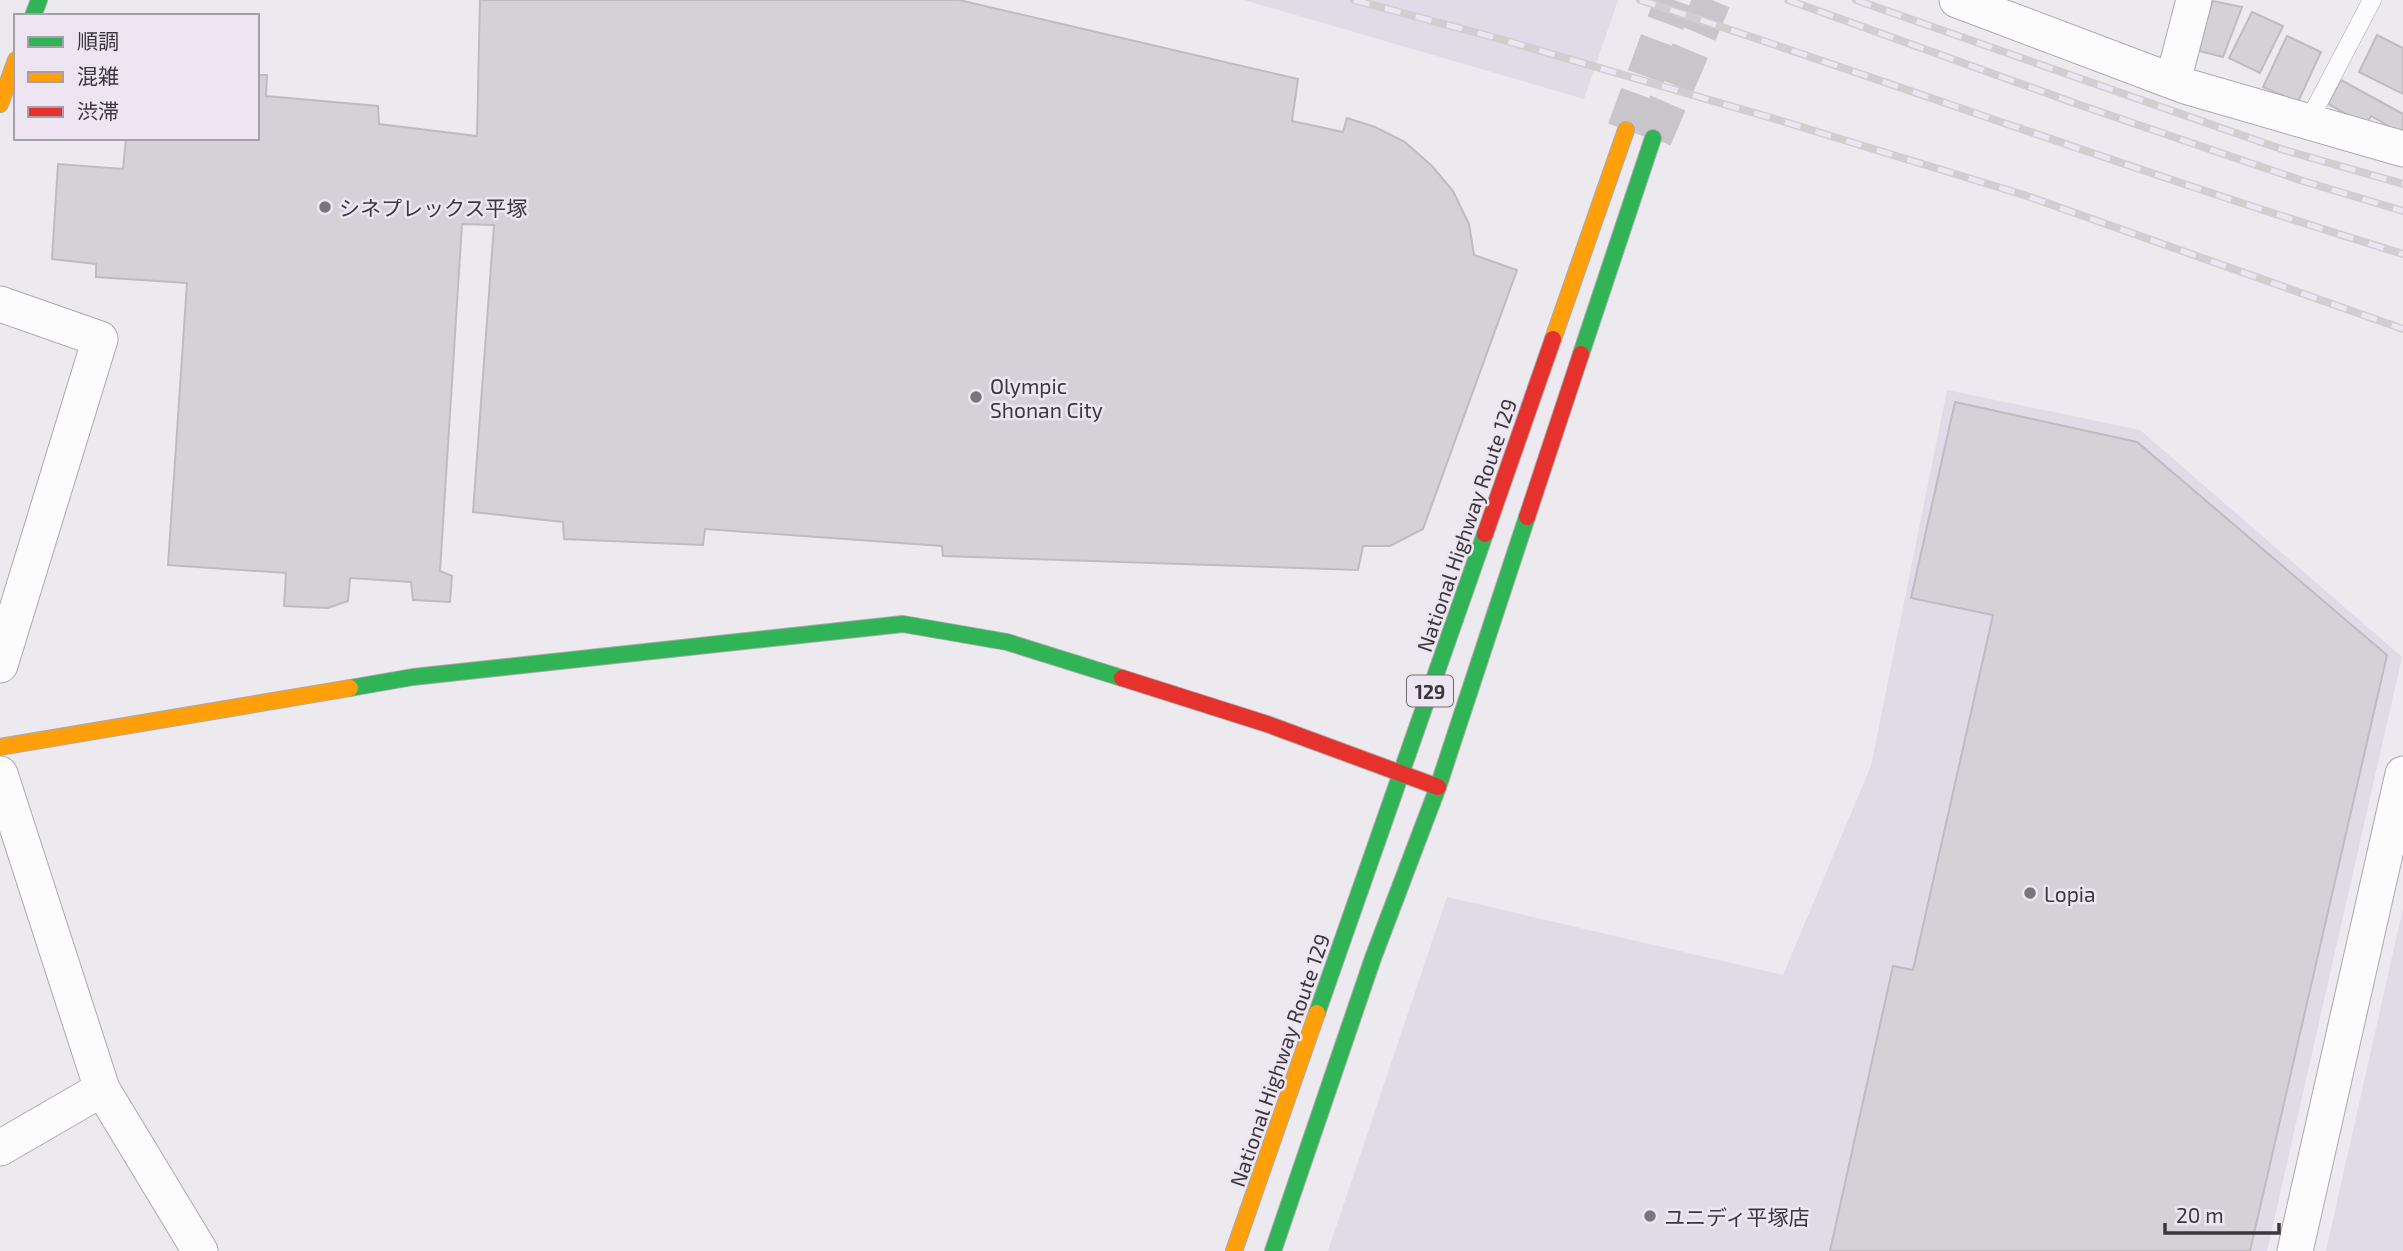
<svg xmlns="http://www.w3.org/2000/svg" width="2403" height="1251" font-family="'Exo 2','Noto Sans JP',sans-serif">
<style>
.built{fill:#e1dae7}
.building{fill:#d4d2d7;stroke:#bebcc1;stroke-width:2}
.lines{fill:none;stroke-linecap:round;stroke-linejoin:round}
.highway-tunnel{stroke:#c9c6cb;stroke-width:38;stroke-dasharray:38 19;stroke-linecap:butt}
.lane-casing{stroke:#aca9ae;stroke-width:19}
.street-casing{stroke:#aca9ae;stroke-width:37}
.fast-casing{stroke:#aca9ae;stroke-width:18}
.slow-casing{stroke:#aca9ae;stroke-width:18}
.jam-casing{stroke:#aca9ae;stroke-width:18}
.lane{stroke:#fcfcfd;stroke-width:18}
.street{stroke:#fcfcfd;stroke-width:35}
.fast{stroke:#30b455;stroke-width:16}
.slow{stroke:#ff9f0a;stroke-width:16}
.jam{stroke:#e5322d;stroke-width:16}
.rail-casing{stroke:#d0cfd0;stroke-width:8}
.rail{stroke:#ede6f2;stroke-width:5;stroke-dasharray:16;stroke-linecap:butt}
.poi-dot{fill:#79767b;stroke:#ede6f2;stroke-width:2.5}
.labels{text-anchor:middle;dominant-baseline:central;stroke-width:5;stroke-linejoin:round;paint-order:stroke}
.shield{fill:#ede6f2;stroke:#706c73;stroke-width:2}
.shield-label{font-size:19px;font-weight:bold;fill:#3b383d}
.poi-label{font-size:21px;fill:#3b383d;stroke:#ede6f2;text-anchor:start}
.street-label{font-size:21px;fill:#3b383d;stroke:#ede6f2}
</style>
<rect width="100%" height="100%" fill="#ece9ef"/>
<path class="built" d="M 1244,0 L 1618,0 L 1584,99 Z
M 1947,390 L 2140,430 L 2402,657 L 2267,1251 L 1328,1251 L 1447,897 L 1783,975 L 1871,766 Z
M 2403,908 L 2403,1251 L 2326,1251 Z"/>
<path class="building" d="M 480,0 L 959,0 L 1298,79 L 1292,121 L 1343,132 L 1347,118 L 1375,127 L 1405,142 L 1432,166 L 1453,191 L 1469,224 L 1474,255 L 1517,270 L 1423,529 L 1390,546 L 1363,546 L 1358,570 L 943,556 L 942,546 L 705,529 L 703,545 L 564,539 L 563,522 L 473,512 L 494,225 L 462,224 L 440,571 L 452,576 L 450,602 L 413,600 L 411,582 L 350,578 L 348,601 L 328,608 L 284,606 L 286,573 L 168,565 L 187,283 L 96,277 L 96,264 L 52,259 L 58,164 L 123,169 L 126,138 L 257,138 L 257,75 L 267,75 L 266,96 L 378,106 L 379,124 L 477,136 Z
M 2213,1 L 2242,7 L 2223,57 L 2196,50 Z
M 2252,12 L 2283,26 L 2260,73 L 2229,58 Z
M 2377,35 L 2403,48 L 2403,94 L 2359,72 Z
M 2287,36 L 2321,52 L 2298,102 L 2263,87 Z
M 2341,80 L 2403,114 L 2403,128 L 2401,133 L 2371,116 L 2366,125 L 2328,104 Z
M 1955,402 L 2137,442 L 2387,655 L 2250,1251 L 1830,1251 L 1893,966 L 1913,970 L 1993,615 L 1911,598 Z"/>
<g class="lines">
<path class="highway-tunnel" d="M 1626,130 L 1674,0
M 1653,138 L 1712,0"/>
<g class="lane-casing">
<path id="lane" d="M 2308,122 L 2372,0"/>
</g>
<g class="street-casing">
<path id="street" d="M 1957,0 L 2185,86 L 2403,149
M 2173,81 L 2194,0
M 0,304 L 100,339 L 0,665
M 0,774 L 102,1089 L 200,1251
M 0,1148 L 102,1089
M 2295,1251 L 2403,774"/>
</g>
<g class="fast-casing">
<path id="fast" d="M 33,16 L 39,0
M 1581,354 L 1653,138
M 350,688 L 413,677 L 903,624 L 1007,642 L 1122,678
M 1317,1013 L 1485,534
M 1273,1251 L 1373,958 L 1438,787 L 1527,517"/>
</g>
<g class="slow-casing">
<path id="slow" d="M 0,104 L 16,60
M 1553,339 L 1626,130
M 0,747 L 350,688
M 1234,1251 L 1317,1013"/>
</g>
<g class="jam-casing">
<path id="jam" d="M 1527,517 L 1581,354
M 1485,534 L 1553,339
M 1122,678 L 1267,724 L 1438,787"/>
</g>
<use href="#lane" class="lane"/>
<use href="#street" class="street"/>
<use href="#fast" class="fast"/>
<use href="#slow" class="slow"/>
<use href="#jam" class="jam"/>
<g class="rail-casing">
<path id="rail" d="M 1354,0 L 1500,39 L 1775,119 L 2024,195 L 2403,329
M 1640,0 C 1895,83 2147,176 2403,254
M 1788,0 L 2077,104 L 2303,181 L 2403,211
M 1856,0 L 2284,150 L 2403,184"/>
</g>
<use href="#rail" class="rail"/>
</g>
<g class="poi-dot">
<circle cx="325" cy="207" r="7"/>
<circle cx="976" cy="397" r="7"/>
<circle cx="2030" cy="893" r="7"/>
<circle cx="1650" cy="1216" r="7"/>
</g>
<g class="labels">
<rect class="shield" x="1407" y="675.5" width="46" height="31" rx="5"/>
<g class="shield-label">
<text x="1430" y="691">129</text>
</g>
<g class="poi-label">
<text x="339" y="207">シネプレックス平塚</text>
<text x="990" y="385">Olympic<tspan x="990" dy="24">Shonan City</tspan></text>
<text x="2044" y="893">Lopia</text>
<text x="1664" y="1216">ユニディ平塚店</text>
</g>
<g class="street-label">
<text transform="translate(1466 525) rotate(-71)">National Highway Route 129</text>
<text transform="translate(1279 1060) rotate(-71)">National Highway Route 129</text>
</g>
</g>
<rect x="14" y="14" width="245" height="126" fill="#ede6f2" stroke="#a6a0aa" stroke-width="2"/>
<rect x="28" y="37" width="35" height="10" fill="#30b455" stroke="#a6a0aa" stroke-width="2"/>
<text x="77" y="49" font-size="21" fill="#3b383d">順調</text>
<rect x="28" y="72" width="35" height="10" fill="#ff9f0a" stroke="#a6a0aa" stroke-width="2"/>
<text x="77" y="84" font-size="21" fill="#3b383d">混雑</text>
<rect x="28" y="107" width="35" height="10" fill="#e5322d" stroke="#a6a0aa" stroke-width="2"/>
<text x="77" y="119" font-size="21" fill="#3b383d">渋滞</text>
<path d="M2165 1223v10h114v-10" fill="none" stroke="#3b383d" stroke-width="3.5"/>
<text x="2176" y="1223" font-size="21" fill="#3b383d" stroke="#ede6f2" stroke-width="5" paint-order="stroke">20 m</text>
</svg>
